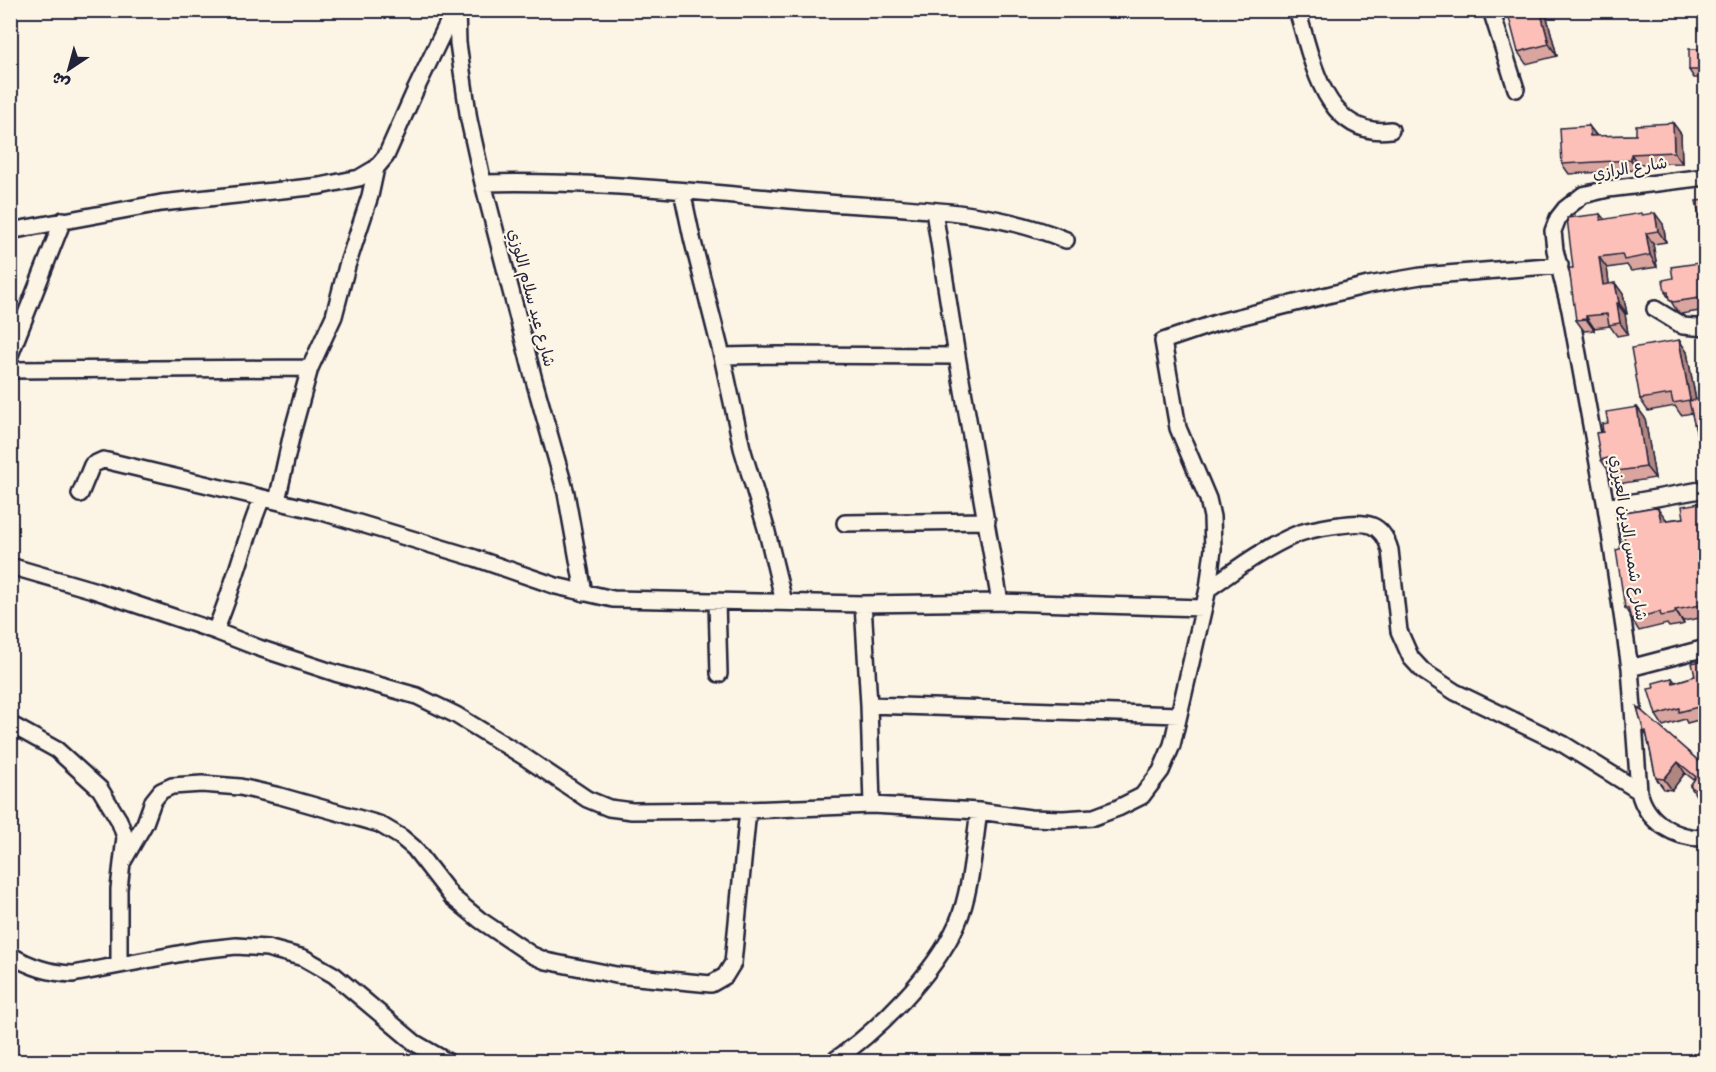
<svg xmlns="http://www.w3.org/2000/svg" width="1716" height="1072" font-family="'Balsamiq Sans','Playpen Sans Arabic',sans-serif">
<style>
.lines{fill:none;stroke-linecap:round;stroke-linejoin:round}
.minor-casing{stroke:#22223b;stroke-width:20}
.minor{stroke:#fcf5e5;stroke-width:15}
.wall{fill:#d9a59e;stroke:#22223b;stroke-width:1.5}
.shaded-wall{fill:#b08681;stroke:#22223b;stroke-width:1.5}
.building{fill:#fcc0b8;stroke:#22223b;stroke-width:1.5}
.labels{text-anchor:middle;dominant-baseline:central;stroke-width:4.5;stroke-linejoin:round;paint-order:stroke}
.street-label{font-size:16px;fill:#22223b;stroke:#fcf5e5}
</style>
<rect width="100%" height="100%" fill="#fcf5e5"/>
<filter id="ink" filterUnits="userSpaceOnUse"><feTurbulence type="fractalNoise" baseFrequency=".0167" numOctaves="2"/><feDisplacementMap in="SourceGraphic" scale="12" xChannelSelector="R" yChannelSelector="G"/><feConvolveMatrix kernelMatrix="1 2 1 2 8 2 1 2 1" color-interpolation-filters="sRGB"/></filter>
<g filter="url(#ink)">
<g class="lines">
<g class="minor-casing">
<path id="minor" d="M 457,10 L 458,43 L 469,120 L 483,183 L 534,380 L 566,493 L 584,593
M 1297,10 C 1312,58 1324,139 1391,130
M 1491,10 L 1516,89
M 1706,177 L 1608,189 L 1583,195 L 1565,209 L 1558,218 L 1553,231 L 1555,250 L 1570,310 L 1606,507 L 1630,668 L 1639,791 C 1646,822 1675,839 1706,838
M 483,183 C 594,180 704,193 815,202 C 898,209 988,207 1066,240
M 682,191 L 692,238 L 722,356 L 742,448 L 766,528 L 784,602
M 934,211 L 957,356 L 1000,602
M 10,231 L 161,203 L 320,186 L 359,178 L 376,168 L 386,156 L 415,91 L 454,10
M 1655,309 L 1683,326 L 1706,328
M 10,355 L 63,220
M 722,356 L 778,355 L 957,356
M 10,370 L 310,368
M 80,494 L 92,465 L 103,460 L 112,462 L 322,512 L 475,558 L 556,586 L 613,599 L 863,604 L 1000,602 L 1203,608
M 277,501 L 292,433 L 310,368 L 334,316 L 347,266 L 370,196 L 376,168
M 1606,507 L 1706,489
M 845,523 L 987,521
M 10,566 L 93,590 L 215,631 C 234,588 244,541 262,498
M 1208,589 C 1235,570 1264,548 1295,535 C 1309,529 1325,527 1340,525 C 1365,521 1382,522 1390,550 L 1399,631 L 1411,658 L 1423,671 L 1455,692 L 1563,744 L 1639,791
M 717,601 L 719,674
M 863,604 L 869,705 L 872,805
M 215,631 L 259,648 L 335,673 L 417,696 L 456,715 L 523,756 L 587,799 L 609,808 L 632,811 L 748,810 L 872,805 L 979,811 L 1030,818 L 1063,819 L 1094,817 L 1118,808 L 1142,796 L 1161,771 L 1172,745 L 1208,589 L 1213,549 L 1212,517 L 1208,499 L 1178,428 L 1163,341 L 1219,322 L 1368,285 L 1421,276 L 1560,265
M 1630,668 L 1706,648
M 869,705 L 1179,715
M 10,724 L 57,750 L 100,789 L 119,820 L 125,837 L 119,889 L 119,965
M 122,863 L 145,823 L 153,801 L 161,791 L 172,786 L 202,784 L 240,787 L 280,796 L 379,824 L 401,837 L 414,848 L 452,897 L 480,920 L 532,955 L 546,961 L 616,975 L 711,984 L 725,976 L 733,963 L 748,810
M 10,955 C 31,967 49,973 73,974 L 199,950 L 236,946 L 267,948 L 304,958 L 334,975 L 415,1043 L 448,1062
M 832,1062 C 877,1032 935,973 957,924 C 971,893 974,845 979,811"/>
</g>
<use href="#minor" class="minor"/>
</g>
<path class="wall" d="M 1545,10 L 1557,56 L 1526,64 L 1518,52 Z
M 1706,49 L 1706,78 L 1694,78 L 1689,70 Z
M 1673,123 L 1681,134 L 1682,163 L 1638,164 L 1638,170 L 1569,174 L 1562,164 L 1589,126 L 1597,136 L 1636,135 Z
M 1706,200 L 1706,219 L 1701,219 L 1699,215 Z
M 1600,214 L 1605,220 L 1643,215 L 1663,224 L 1666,242 L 1653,244 L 1657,267 L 1631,271 L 1627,265 L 1607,268 L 1609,284 L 1615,283 L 1623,294 L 1627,314 L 1625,314 L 1628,334 L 1617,336 L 1610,326 L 1594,328 L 1594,330 L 1584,331 L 1576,320 Z
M 1706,262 L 1706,310 L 1681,314 L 1677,311 L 1665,292 L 1673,278 Z
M 1679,340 L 1687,352 L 1696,400 L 1706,398 L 1706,457 L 1700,449 L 1692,413 L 1681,415 L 1675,406 L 1648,411 L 1640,399 Z
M 1637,407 L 1645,418 L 1655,478 L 1618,484 L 1601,460 L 1608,423 Z
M 1706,502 L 1706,617 L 1683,621 L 1684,624 L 1681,625 L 1669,627 L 1667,624 L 1639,631 L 1625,608 L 1623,548 L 1625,541 L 1666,519 L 1666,520 L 1684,518 Z
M 1706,660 L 1706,718 L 1687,723 L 1685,719 L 1663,726 L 1656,715 L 1654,688 L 1672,678 L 1675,682 L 1695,676 Z
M 1637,707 L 1702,764 L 1706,760 L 1706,802 L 1697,797 L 1690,786 L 1694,780 L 1685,773 L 1672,790 L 1664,789 L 1656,778 L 1647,736 L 1644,732 Z"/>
<path class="shaded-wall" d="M 1540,10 L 1545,10 L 1557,56 L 1549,44 Z
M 1673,123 L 1681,134 L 1682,163 L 1674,152 Z
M 1589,126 L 1597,137 L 1590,136 Z
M 1631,154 L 1638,164 L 1638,170 L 1631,160 Z
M 1655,213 L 1663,224 L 1666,242 L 1658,231 Z
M 1646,233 L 1653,244 L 1657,267 L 1650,255 Z
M 1599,257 L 1607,268 L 1611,297 L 1603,285 Z
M 1615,283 L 1623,294 L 1627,314 L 1619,303 Z
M 1617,303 L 1625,314 L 1628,334 L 1620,323 Z
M 1586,316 L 1594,328 L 1594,330 L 1586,319 Z
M 1679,340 L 1687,352 L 1698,412 L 1690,400 Z
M 1637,407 L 1645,418 L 1655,478 L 1646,467 Z
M 1658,508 L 1666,519 L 1669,533 L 1661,521 Z
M 1675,610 L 1683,621 L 1684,624 L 1676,612 Z
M 1678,762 L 1685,773 L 1672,790 L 1664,779 Z"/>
<path class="building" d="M 1507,10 L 1540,10 L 1549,44 L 1518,52 Z
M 1689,49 L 1706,49 L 1706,70 L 1689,70 Z
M 1673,123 L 1674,152 L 1631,154 L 1631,160 L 1562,164 L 1560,128 L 1589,126 L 1590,136 L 1636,135 L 1636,125 Z
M 1706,200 L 1706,214 L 1699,215 L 1696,201 Z
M 1641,213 L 1642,215 L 1655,213 L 1658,231 L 1646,233 L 1650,255 L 1624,260 L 1622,254 L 1599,257 L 1603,285 L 1615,283 L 1619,303 L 1617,303 L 1620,323 L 1609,325 L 1607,314 L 1586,316 L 1586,319 L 1576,320 L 1569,268 L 1573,268 L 1567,218 L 1600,214 L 1601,220 Z
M 1706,262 L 1706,297 L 1673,302 L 1669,300 L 1668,292 L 1665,292 L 1663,280 L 1673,278 L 1671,267 Z
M 1679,340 L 1690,400 L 1673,403 L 1671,394 L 1640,399 L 1631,348 Z
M 1706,398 L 1706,448 L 1700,449 L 1689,401 Z
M 1637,407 L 1646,467 L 1610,472 L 1608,458 L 1601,460 L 1596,433 L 1603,432 L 1602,424 L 1608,423 L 1606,412 Z
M 1706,502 L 1706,604 L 1675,610 L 1676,612 L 1673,614 L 1661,616 L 1660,612 L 1631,619 L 1628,608 L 1625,608 L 1616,550 L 1623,548 L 1622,541 L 1625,541 L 1620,513 L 1655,507 L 1658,508 L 1661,521 L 1684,518 L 1682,506 Z
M 1706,660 L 1706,705 L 1679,712 L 1679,708 L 1656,715 L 1648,689 L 1654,688 L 1653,683 L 1672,678 L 1673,683 L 1695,676 L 1692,663 Z
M 1637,707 L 1702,764 L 1706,760 L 1706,793 L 1704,792 L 1702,794 L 1690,786 L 1696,777 L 1678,762 L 1664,779 L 1656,778 L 1646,731 L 1644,732 Z"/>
</g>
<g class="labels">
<g class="street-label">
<text transform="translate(1630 169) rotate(-9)">شارع الرازي</text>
<text transform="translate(531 298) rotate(75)">شارع عيد سلام اللوزي</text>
<text transform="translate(1628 538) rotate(81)">شارع شمس الدين العيزري</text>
</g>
</g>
<rect width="1716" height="1072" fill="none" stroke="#fcf5e5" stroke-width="36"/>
<rect x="18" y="18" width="1680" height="1036" fill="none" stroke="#22223b" stroke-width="2" filter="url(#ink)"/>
<g transform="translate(69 69) rotate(216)" stroke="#fcf5e5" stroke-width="4.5" paint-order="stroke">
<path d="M0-4.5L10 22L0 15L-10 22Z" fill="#22223b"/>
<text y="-9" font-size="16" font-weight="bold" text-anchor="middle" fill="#22223b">ش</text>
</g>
</svg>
